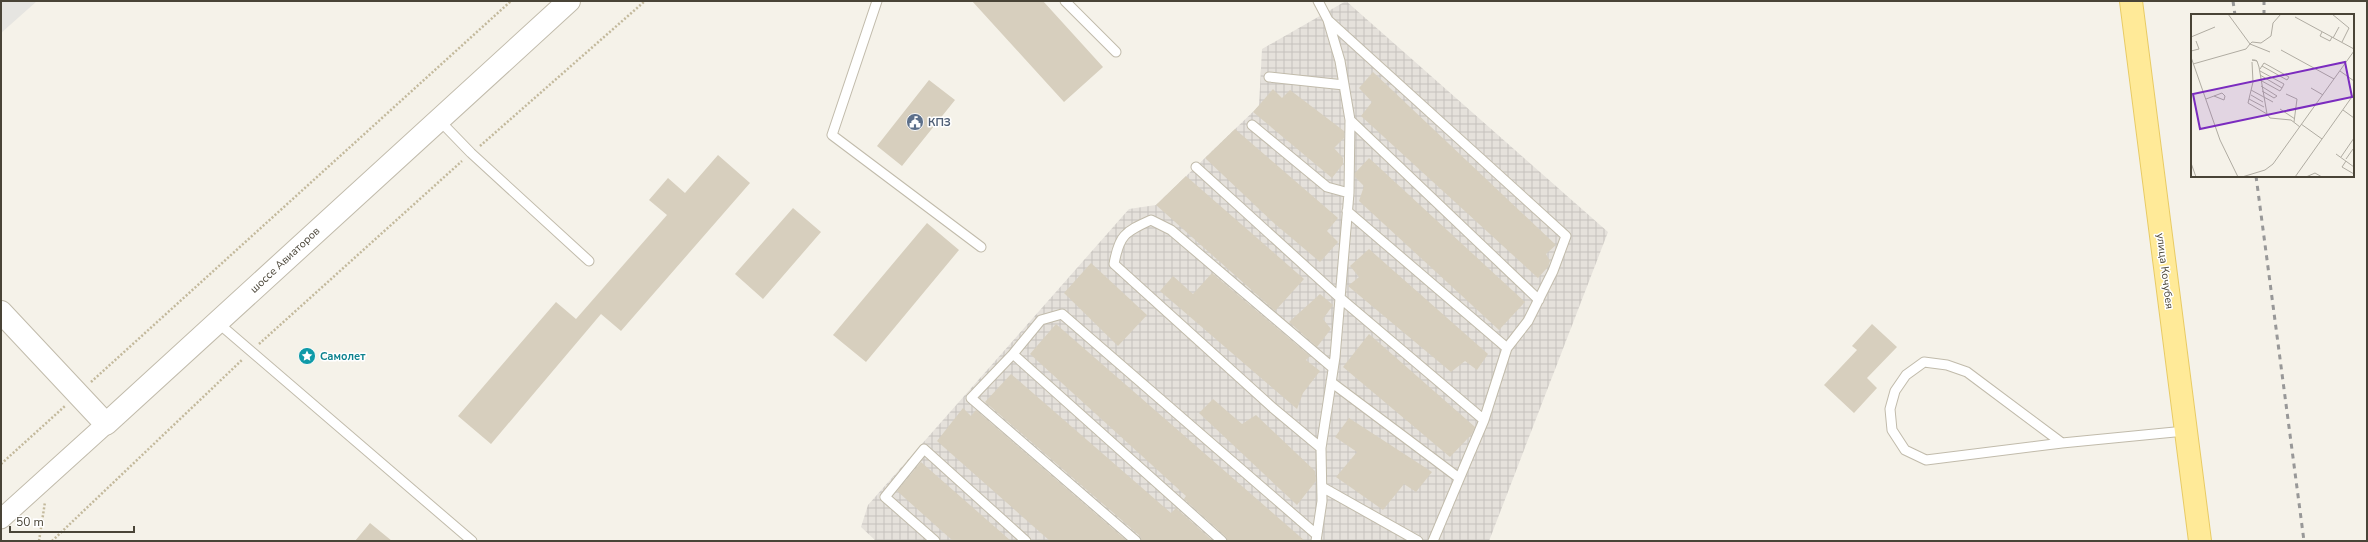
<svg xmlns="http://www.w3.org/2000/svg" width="2368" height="542" font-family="'Nunito Sans',sans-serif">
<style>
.industrial{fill:url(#industrial-grid)}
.parking{fill:#e6e5e1}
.building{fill:#d7cfbe}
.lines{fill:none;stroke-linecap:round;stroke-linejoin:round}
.service-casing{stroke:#c1bbab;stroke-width:11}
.minor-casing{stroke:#c1bbab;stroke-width:21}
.tertiary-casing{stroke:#c1bbab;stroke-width:24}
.primary-casing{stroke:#e8cb65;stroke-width:24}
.path{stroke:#c3b99c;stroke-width:2.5;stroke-dasharray:2 2;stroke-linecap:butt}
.service{stroke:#fff;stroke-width:9}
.minor{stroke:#fff;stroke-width:19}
.tertiary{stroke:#fff;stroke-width:22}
.primary{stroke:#ffea98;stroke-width:22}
.rail{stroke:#989898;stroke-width:3;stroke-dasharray:5 5;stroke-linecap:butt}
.labels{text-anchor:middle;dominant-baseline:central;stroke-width:3;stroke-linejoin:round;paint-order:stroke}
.service-label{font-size:11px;font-weight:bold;fill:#4e5e75;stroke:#fff;text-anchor:start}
.street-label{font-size:11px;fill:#494437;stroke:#fff}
.culture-label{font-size:11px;font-weight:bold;fill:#0d838f;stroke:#fff;text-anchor:start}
.inset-road{fill:none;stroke:#b0aca2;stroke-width:1}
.view{fill:#7b2cbf;fill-opacity:0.15;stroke:#7b2cbf;stroke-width:2}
.inset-edge{fill:none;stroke:#494437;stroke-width:2}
</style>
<defs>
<pattern id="industrial-grid" width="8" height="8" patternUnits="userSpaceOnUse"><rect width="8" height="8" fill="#e5e1db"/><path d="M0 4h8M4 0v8" fill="none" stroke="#c6c2bd"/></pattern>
</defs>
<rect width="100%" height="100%" fill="#f5f2e9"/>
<path class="industrial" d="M 1346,1 L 1608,232 L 1489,541 L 876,541 L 861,527 L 868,505 L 1129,209 L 1156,205 L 1259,106 L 1262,49 Z"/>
<path class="parking" d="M 1,1 L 37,1 L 1,33 Z"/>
<path class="building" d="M 972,1 L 1043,1 L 1103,67 L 1064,102 Z
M 1373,72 L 1556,245 L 1546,254 L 1550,261 L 1548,267 L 1538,278 L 1361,116 L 1372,102 L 1359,88 Z
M 929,80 L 955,100 L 902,166 L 877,146 Z
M 1273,89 L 1282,98 L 1290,90 L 1344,131 L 1344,138 L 1334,148 L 1343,158 L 1343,164 L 1332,178 L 1253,112 Z
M 1235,129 L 1338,218 L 1327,231 L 1338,242 L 1320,262 L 1275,224 L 1205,158 Z
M 718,155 L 750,183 L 621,331 L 601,314 L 491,444 L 458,416 L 556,302 L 576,319 L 667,215 L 649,200 L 668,178 L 685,193 Z
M 1369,158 L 1525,302 L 1499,330 L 1359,201 L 1364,186 L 1355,177 L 1355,173 Z
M 1186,176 L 1304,279 L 1275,311 L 1156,205 Z
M 793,208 L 821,232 L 763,299 L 735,274 Z
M 927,223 L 959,250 L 866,362 L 833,335 Z
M 1369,249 L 1488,354 L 1477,370 L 1465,361 L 1451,372 L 1348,286 L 1359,277 L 1350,266 Z
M 1091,263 L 1147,315 L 1118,346 L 1064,293 Z
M 1212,273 L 1310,356 L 1306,360 L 1320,371 L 1303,393 L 1297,409 L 1160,291 L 1173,276 L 1193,294 Z
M 1320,294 L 1333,305 L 1323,319 L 1331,329 L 1317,347 L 1289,322 Z
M 1056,324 L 1164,418 L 1305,541 L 1228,541 L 1226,537 L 1184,499 L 1186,496 L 1030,354 Z
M 1872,324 L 1897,347 L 1867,378 L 1877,388 L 1854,413 L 1824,385 L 1857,350 L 1852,346 Z
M 1369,334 L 1475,427 L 1472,434 L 1450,457 L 1343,367 Z
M 1011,374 L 1171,513 L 1176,508 L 1213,541 L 1142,541 L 1140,536 L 985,402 Z
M 1213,399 L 1242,424 L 1256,415 L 1315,471 L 1316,481 L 1297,505 L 1199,413 Z
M 963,408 L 971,416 L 976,410 L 1127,541 L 1050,541 L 937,441 Z
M 1349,418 L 1432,472 L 1416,492 L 1404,484 L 1383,510 L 1336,477 L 1357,452 L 1335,437 Z
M 921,462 L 1011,541 L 953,541 L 897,491 Z
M 370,523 L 392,541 L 355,541 Z"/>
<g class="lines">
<g class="service-casing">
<path id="service" d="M 877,1 L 832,135 L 981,247
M 1065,1 L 1116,52
M 1328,20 L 1566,236 L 1553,271 L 1528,321 L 1507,348 L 1484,420 L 1433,541
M 1269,77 L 1344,85
M 439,120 L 471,153 L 589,261
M 1350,120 L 1539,300
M 1252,125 L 1327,187 L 1349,193
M 1196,167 L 1339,297 L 1484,420
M 1347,211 L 1507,348
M 217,322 L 472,541
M 1013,354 L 1041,320 L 1062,314 L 1317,535
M 1331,382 L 1459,478
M 2062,443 L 1926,460 L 1905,450 L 1892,430 L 1890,409 L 1895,391 L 1906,375 L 1924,362 L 1947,365 L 1967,372 L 2062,443 L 2185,431
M 1321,448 L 1273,408 L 1114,264 C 1119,236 1124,232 1151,220 L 1171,230 L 1333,368
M 1322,487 L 1418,541
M 935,541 L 885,497 L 924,449 L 1026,541
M 1136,541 L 971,398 L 1013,354 L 1222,541
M 1316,541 L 1322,501 L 1321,448 L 1335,357 L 1349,193 L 1350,120 L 1340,61 L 1328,20 L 1318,1"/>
</g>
<g class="minor-casing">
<path id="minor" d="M 1,519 L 106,424"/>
</g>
<g class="tertiary-casing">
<path id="tertiary" d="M 1,312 L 106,424 L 569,1"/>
</g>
<g class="primary-casing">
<path id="primary" d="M 2131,1 L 2200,541"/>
</g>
<path class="path" d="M 480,146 L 645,1
M 259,344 L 462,161
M 91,382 L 511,1
M 1,464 L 65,406
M 39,541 L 45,502
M 52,541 L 243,359"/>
<use href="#service" class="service"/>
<use href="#minor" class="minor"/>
<use href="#tertiary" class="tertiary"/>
<use href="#primary" class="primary"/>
<path class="rail" d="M 2233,1 L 2235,15
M 2264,15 L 2264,1
M 2256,176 L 2304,541"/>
</g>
<defs>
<g id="civic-disc" transform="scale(0.9)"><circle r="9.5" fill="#5c6f8a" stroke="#fff"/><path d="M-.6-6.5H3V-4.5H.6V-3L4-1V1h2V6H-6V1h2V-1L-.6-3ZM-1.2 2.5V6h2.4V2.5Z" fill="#fff"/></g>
<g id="sight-disc" transform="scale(0.9)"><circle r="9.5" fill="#0f9aa8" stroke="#fff"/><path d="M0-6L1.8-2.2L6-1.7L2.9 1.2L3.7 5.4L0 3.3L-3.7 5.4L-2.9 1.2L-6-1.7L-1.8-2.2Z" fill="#fff"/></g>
</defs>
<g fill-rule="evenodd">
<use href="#civic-disc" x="915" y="122"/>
<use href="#sight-disc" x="307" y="356"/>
</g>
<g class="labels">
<g class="service-label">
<text x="928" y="122">КПЗ</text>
</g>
<g class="street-label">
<text transform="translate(285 260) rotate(-43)">шоссе Авиаторов</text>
<text transform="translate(2165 271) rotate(83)">улица Кочубея</text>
</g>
<g class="culture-label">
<text x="320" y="356">Самолет</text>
</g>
</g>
<g transform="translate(2191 14)">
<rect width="163" height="163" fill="#f5f2e9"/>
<path class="inset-road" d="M 141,0 L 158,14 L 151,28M 104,3 L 163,35M 131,18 L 129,22 L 139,27 L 141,23M 0,23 L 24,13M 142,24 L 148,13M 59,30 L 61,28 L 70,29 L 80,22 L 82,9 L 90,0M 59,30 L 79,38M 90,36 L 143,65M 0,37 L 8,35 L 5,27M 0,43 L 29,126 L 47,163M 66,47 L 61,46 L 64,46 L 66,47 L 68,53 L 76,100 L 79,104 L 100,106 L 109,113M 61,48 L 62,68 L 57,89 L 76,100M 2,50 L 55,35 L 59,30 L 37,0M 69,55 L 73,49 L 98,63 L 96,66 L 71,52M 69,57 L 93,70 L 91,74 L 69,61M 149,57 L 163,67M 69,66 L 89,77 L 91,74M 70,72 L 86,82 L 83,84 L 71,77M 120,74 L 132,81M 60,76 L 82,88M 95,80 L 106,85 L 103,108M 60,81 L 72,88M 15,85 L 23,82 L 33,86 L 34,82 L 31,79 L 23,82M 58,85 L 73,93M 89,95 L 104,105M 152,96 L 163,104M 110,110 L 131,125M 145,140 L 163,153M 150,143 L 163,124M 155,145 L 162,135M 155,147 L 151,153 L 163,160M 0,149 L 5,163M 51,163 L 74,156 L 82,150 L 163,37M 104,163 L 163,80M 115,163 L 124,159 L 131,163"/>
<path class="view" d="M 154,48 L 161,83 L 9,115 L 2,80 Z"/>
<rect width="163" height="163" class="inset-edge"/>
</g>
<rect width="2368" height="542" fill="none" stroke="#494437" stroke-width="4"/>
<path d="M10 526v6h124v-6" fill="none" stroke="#494437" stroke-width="2"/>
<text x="16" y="526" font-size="12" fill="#494437" stroke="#ffffff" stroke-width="3" paint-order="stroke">50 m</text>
</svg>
